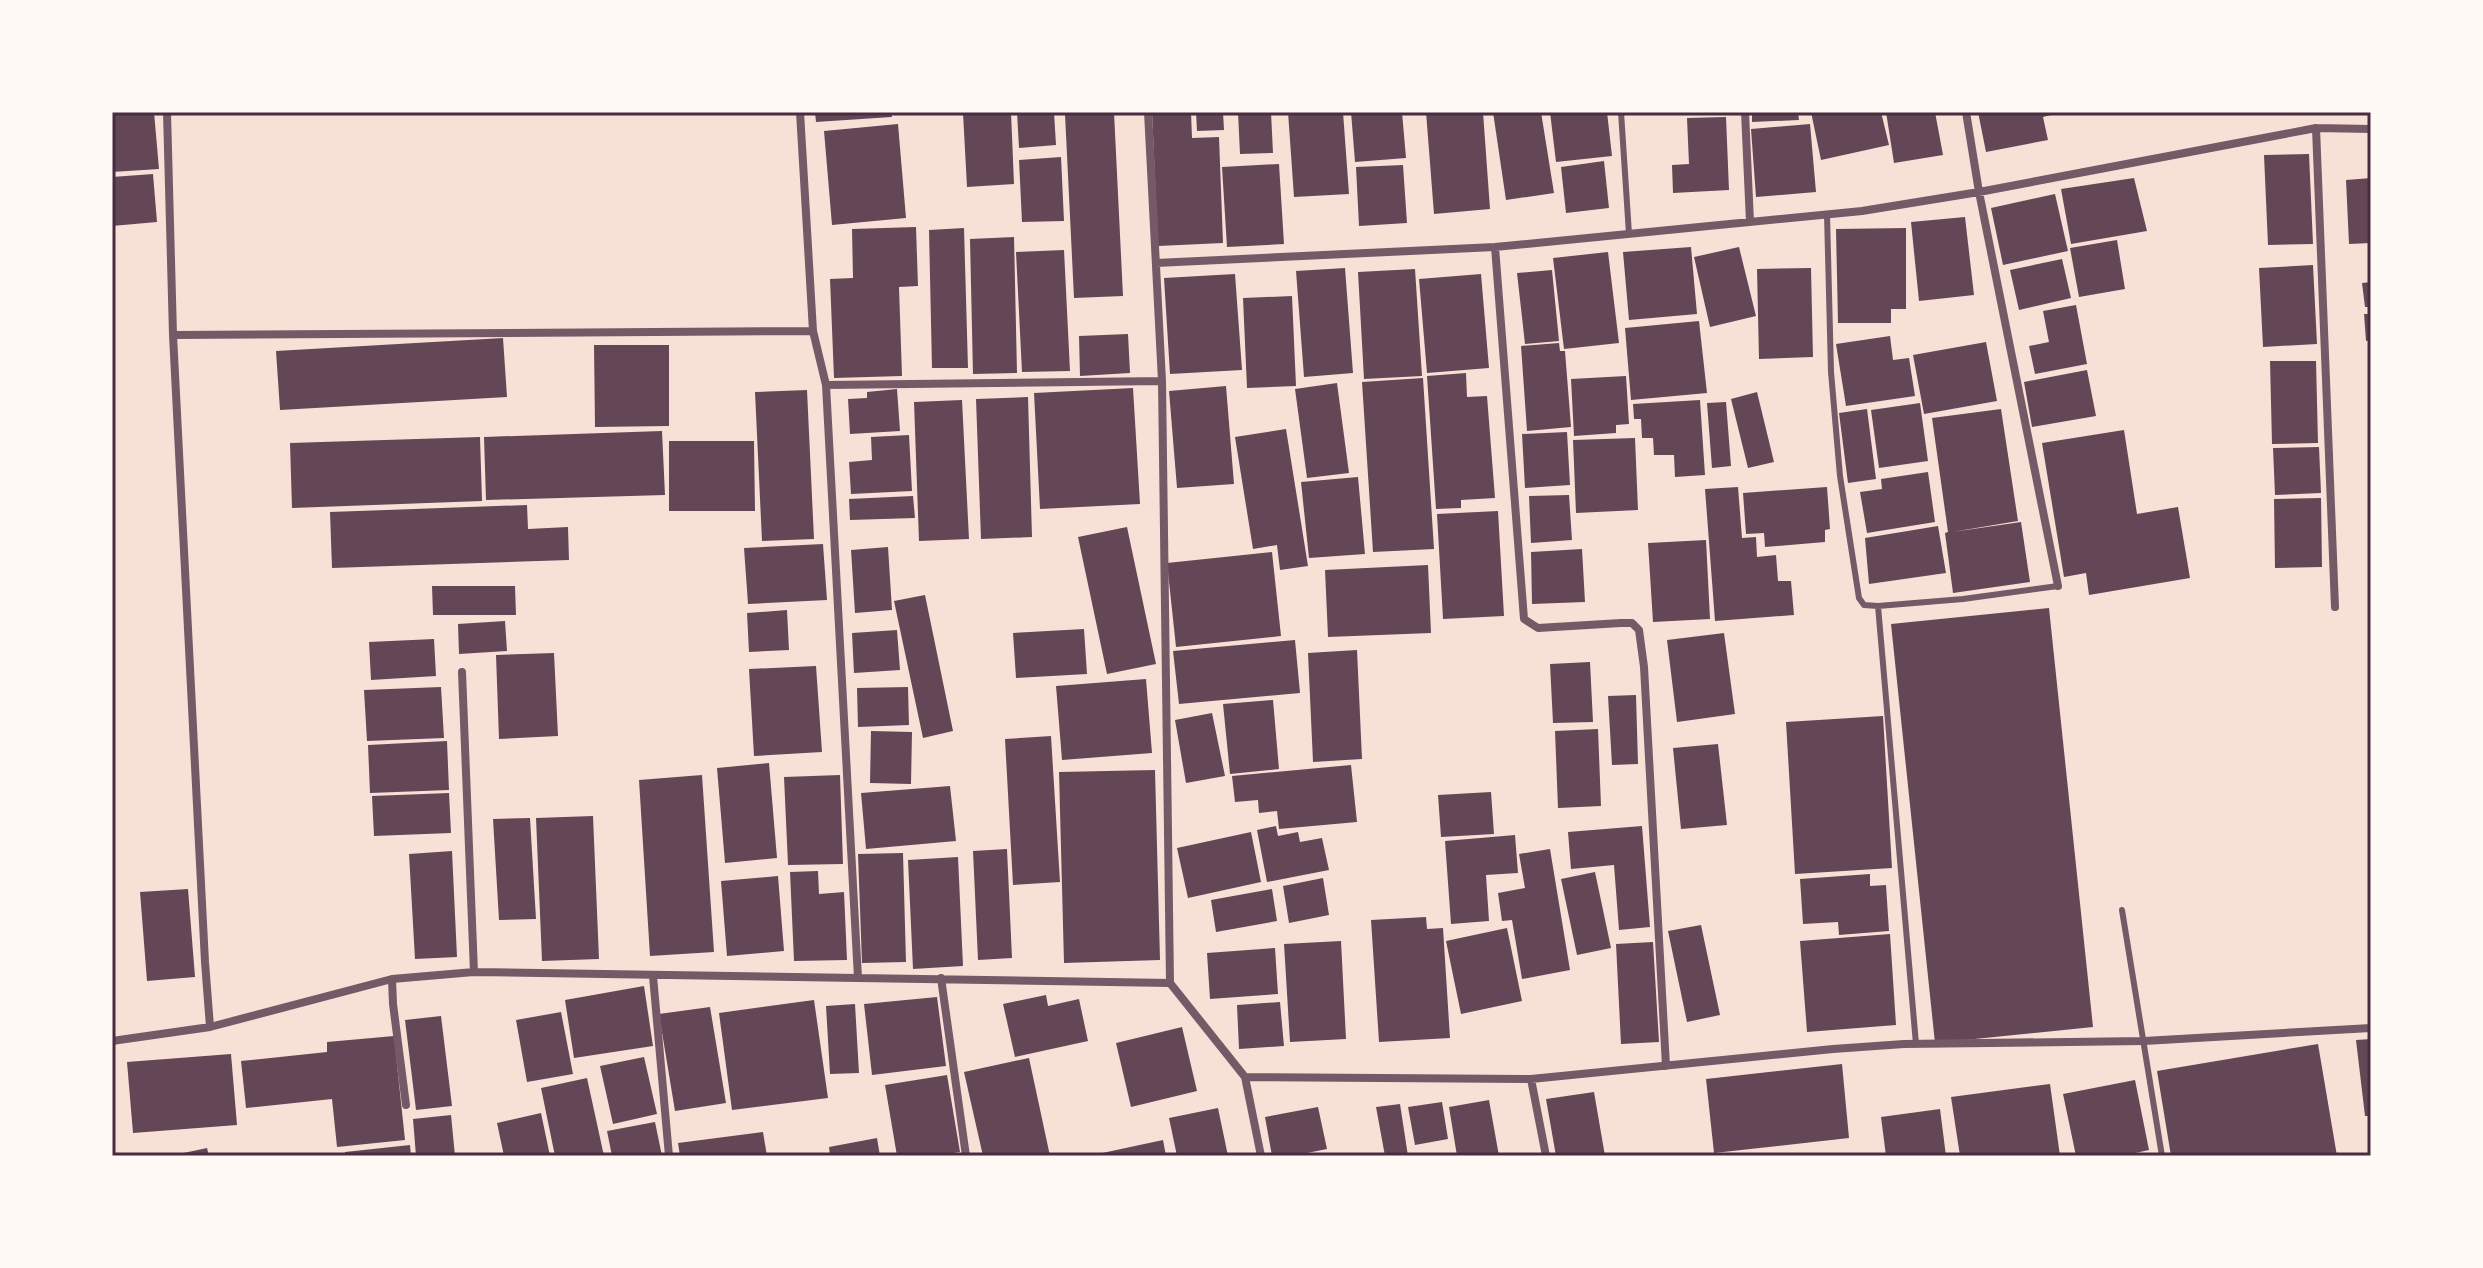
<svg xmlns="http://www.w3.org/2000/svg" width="2483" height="1268" font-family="'Public Sans',sans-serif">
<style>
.building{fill:#644757}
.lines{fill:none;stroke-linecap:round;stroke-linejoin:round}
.service{stroke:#755966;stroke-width:6}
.minor{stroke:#755966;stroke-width:8}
.neatline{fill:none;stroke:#4a2c40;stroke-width:3}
</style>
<rect width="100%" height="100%" fill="#f7e1d7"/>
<path class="building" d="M 112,112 L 154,112 L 159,169 L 112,172 Z
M 815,112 L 891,112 L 892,117 L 816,122 Z
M 1011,112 L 1014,184 L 967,187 L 963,113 Z
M 1017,112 L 1054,112 L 1056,145 L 1019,148 Z
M 1114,112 L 1123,296 L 1074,298 L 1065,114 Z
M 1152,112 L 1191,112 L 1192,138 L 1219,137 L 1223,243 L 1158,246 Z
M 1196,112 L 1223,112 L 1224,130 L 1197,131 Z
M 1238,112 L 1271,112 L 1273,153 L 1240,154 Z
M 1288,112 L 1343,112 L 1349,194 L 1294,197 Z
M 1351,112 L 1402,112 L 1406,158 L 1355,162 Z
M 1426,112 L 1483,112 L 1490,209 L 1434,214 Z
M 1493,112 L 1541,112 L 1554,193 L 1506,200 Z
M 1550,112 L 1607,112 L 1612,156 L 1556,162 Z
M 1752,112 L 1798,112 L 1799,120 L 1752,122 Z
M 1811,112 L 1881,112 L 1889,145 L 1821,160 Z
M 1886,112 L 1935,112 L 1943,155 L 1894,163 Z
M 1978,112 L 2059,112 L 2059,113 L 2043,117 L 2048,140 L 1986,152 Z
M 1726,117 L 1729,190 L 1673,193 L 1672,165 L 1689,164 L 1687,118 Z
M 898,124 L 906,218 L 832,225 L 824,131 Z
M 1810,124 L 1816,192 L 1756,197 L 1751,129 Z
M 2309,154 L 2313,244 L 2268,245 L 2264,155 Z
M 1061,157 L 1064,221 L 1022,222 L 1019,160 Z
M 1604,161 L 1609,208 L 1566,213 L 1561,167 Z
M 1279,164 L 1284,244 L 1227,247 L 1222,167 Z
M 1403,165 L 1407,223 L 1359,226 L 1356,167 Z
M 153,174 L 157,222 L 112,226 L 112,177 Z
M 2134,178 L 2147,231 L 2071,244 L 2061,189 Z
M 2371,178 L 2371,243 L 2349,244 L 2346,180 Z
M 2055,194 L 2068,251 L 2003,265 L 1991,208 Z
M 1965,217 L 1974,295 L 1919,301 L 1911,222 Z
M 916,227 L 918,286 L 899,287 L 902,376 L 834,378 L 830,279 L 853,278 L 852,229 Z
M 964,228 L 968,368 L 932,368 L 929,230 Z
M 1906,228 L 1906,309 L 1891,309 L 1891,323 L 1838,323 L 1836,229 Z
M 1014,237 L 1017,373 L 973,374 L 970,239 Z
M 2117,240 L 2125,289 L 2079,297 L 2070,248 Z
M 1691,247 L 1697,314 L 1629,320 L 1623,252 Z
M 1739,247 L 1756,316 L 1710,327 L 1694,257 Z
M 1064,250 L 1070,371 L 1022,372 L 1016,252 Z
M 1608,252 L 1619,343 L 1564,349 L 1553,258 Z
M 2062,259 L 2071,298 L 2019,310 L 2010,270 Z
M 2313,265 L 2317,344 L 2263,347 L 2259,268 Z
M 1345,268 L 1353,373 L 1304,377 L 1296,271 Z
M 1811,268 L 1813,357 L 1759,359 L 1757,269 Z
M 1415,269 L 1422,376 L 1364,379 L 1358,272 Z
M 1552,270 L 1559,341 L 1525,344 L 1517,273 Z
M 1235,274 L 1242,370 L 1170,374 L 1164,278 Z
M 1481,274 L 1489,368 L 1427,373 L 1419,279 Z
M 2371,282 L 2371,307 L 2365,307 L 2362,283 Z
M 1292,296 L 1296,386 L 1247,388 L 1243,298 Z
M 2076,305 L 2087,364 L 2035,374 L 2029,346 L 2049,342 L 2043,311 Z
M 2364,314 L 2371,314 L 2371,340 L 2366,341 Z
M 1699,321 L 1707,393 L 1631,400 L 1625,328 Z
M 1128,334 L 1130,373 L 1080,376 L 1079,336 Z
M 1890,336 L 1893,360 L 1909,358 L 1915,396 L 1846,406 L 1836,344 Z
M 503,338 L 507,397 L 280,410 L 276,351 Z
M 1986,342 L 1997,401 L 1924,414 L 1913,355 Z
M 1559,343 L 1560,351 L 1565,351 L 1571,427 L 1527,431 L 1521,346 Z
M 594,345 L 669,345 L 669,426 L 595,427 Z
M 2270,361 L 2316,361 L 2318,443 L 2272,444 Z
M 2087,370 L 2096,416 L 2032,427 L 2024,382 Z
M 1466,373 L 1467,397 L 1487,396 L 1495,498 L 1461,500 L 1461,508 L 1436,509 L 1427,376 Z
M 1626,376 L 1629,424 L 1616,425 L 1616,433 L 1574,436 L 1571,379 Z
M 1423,378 L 1434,549 L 1373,552 L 1362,382 Z
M 1337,383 L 1349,473 L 1307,478 L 1295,389 Z
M 1226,386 L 1234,484 L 1177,488 L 1169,391 Z
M 1133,388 L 1140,504 L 1040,509 L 1034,393 Z
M 897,389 L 900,431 L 850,434 L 848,399 L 867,398 L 867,392 Z
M 807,390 L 814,539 L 762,541 L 755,392 Z
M 1757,392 L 1774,462 L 1748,468 L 1731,399 Z
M 1028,397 L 1032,537 L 981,539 L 976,399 Z
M 962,400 L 969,539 L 919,541 L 914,402 Z
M 1700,400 L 1705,475 L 1675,477 L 1674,455 L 1654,455 L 1653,438 L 1642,438 L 1641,419 L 1634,419 L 1633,404 Z
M 1726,402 L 1731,466 L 1712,468 L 1707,403 Z
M 1920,403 L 1928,461 L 1879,468 L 1871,410 Z
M 1867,409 L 1876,479 L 1848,483 L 1839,413 Z
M 2001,409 L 2018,521 L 1952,532 L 2021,522 L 2030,582 L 1953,593 L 1945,533 L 1948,532 L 1932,418 Z
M 1286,429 L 1308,566 L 1280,570 L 1277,545 L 1253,549 L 1235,437 Z
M 2124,430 L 2137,514 L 2178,507 L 2190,578 L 2089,595 L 2086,573 L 2064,577 L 2042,443 Z
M 662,431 L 665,495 L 486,500 L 484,437 Z
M 1567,432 L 1570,485 L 1525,488 L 1522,434 Z
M 909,435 L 912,491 L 851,494 L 849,462 L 872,460 L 871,437 Z
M 480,437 L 482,501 L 292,508 L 290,443 Z
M 1635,438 L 1638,510 L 1576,513 L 1573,440 Z
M 669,441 L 754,441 L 755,511 L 669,511 Z
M 2319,447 L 2321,493 L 2275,495 L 2273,448 Z
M 1928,472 L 1935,522 L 1867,533 L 1860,492 L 1882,489 L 1881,479 Z
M 1358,477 L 1365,554 L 1309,558 L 1301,482 Z
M 1738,487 L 1742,538 L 1756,537 L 1757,557 L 1776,555 L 1778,581 L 1791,581 L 1794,615 L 1715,621 L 1705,489 Z
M 1827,487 L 1830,529 L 1825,530 L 1825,542 L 1765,547 L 1764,533 L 1746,534 L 1743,493 Z
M 1569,495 L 1572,540 L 1531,543 L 1529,496 Z
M 913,496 L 915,518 L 850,520 L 849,499 Z
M 2321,498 L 2322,567 L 2275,568 L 2274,499 Z
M 527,505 L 528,529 L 568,527 L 569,560 L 332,568 L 330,512 Z
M 1498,511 L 1504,616 L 1443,619 L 1437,514 Z
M 1938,526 L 1946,573 L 1869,584 L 1865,538 Z
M 1127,527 L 1156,664 L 1107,674 L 1078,537 Z
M 1706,540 L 1710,619 L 1653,622 L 1648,543 Z
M 823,544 L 827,600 L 748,604 L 744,548 Z
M 888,547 L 892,610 L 855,613 L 851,550 Z
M 1582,549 L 1585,602 L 1532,604 L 1531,552 Z
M 1272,552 L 1281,636 L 1176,647 L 1167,563 Z
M 1428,565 L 1431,633 L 1328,637 L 1325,570 Z
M 432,586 L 515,586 L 516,615 L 433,615 Z
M 925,595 L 953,731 L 923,738 L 894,601 Z
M 2049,608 L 2093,1027 L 1935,1043 L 1891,624 Z
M 787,610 L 789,650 L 749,652 L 747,613 Z
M 505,621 L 507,651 L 459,654 L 458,624 Z
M 1084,629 L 1087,674 L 1016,678 L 1013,633 Z
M 897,630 L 900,670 L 854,673 L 852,633 Z
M 1724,633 L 1735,714 L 1677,722 L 1667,640 Z
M 434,639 L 436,676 L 371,680 L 369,642 Z
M 1295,640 L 1300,693 L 1179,704 L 1173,651 Z
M 1357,650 L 1362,759 L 1313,762 L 1308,653 Z
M 554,653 L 558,736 L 499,739 L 496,655 Z
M 1590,662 L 1593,722 L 1553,723 L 1550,664 Z
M 816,666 L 822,752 L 754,756 L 749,669 Z
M 1146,679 L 1152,753 L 1062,760 L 1056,686 Z
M 441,687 L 444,738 L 367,741 L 364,690 Z
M 908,687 L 909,725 L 858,727 L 857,688 Z
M 1636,695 L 1638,764 L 1612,765 L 1608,696 Z
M 1273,700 L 1279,769 L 1230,774 L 1223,704 Z
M 1212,713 L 1225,776 L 1186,783 L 1175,720 Z
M 1883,716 L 1892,868 L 1795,874 L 1786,722 Z
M 1598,729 L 1601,806 L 1558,808 L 1555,731 Z
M 871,731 L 912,732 L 911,784 L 870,783 Z
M 1051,736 L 1060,882 L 1013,885 L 1005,739 Z
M 447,741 L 449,790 L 370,793 L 368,745 Z
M 1718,744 L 1727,825 L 1681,829 L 1673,748 Z
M 769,763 L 777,858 L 725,863 L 717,768 Z
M 1351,765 L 1357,822 L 1279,829 L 1277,811 L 1259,813 L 1258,800 L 1235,802 L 1232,776 Z
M 1155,770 L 1160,960 L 1064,963 L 1059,772 Z
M 702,775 L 714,952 L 650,956 L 639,780 Z
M 840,775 L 843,864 L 788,865 L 784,777 Z
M 950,786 L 956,841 L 866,849 L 861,793 Z
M 1491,792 L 1494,834 L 1441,837 L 1438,795 Z
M 449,793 L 451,833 L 374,836 L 372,796 Z
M 593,816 L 599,959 L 542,961 L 536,818 Z
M 530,818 L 536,919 L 499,920 L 493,819 Z
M 1276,826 L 1278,836 L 1298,832 L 1300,842 L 1322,838 L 1329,870 L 1267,882 L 1257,830 Z
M 1642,826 L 1650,927 L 1619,930 L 1614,865 L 1571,869 L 1568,832 Z
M 1251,832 L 1261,882 L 1188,898 L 1177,848 Z
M 1515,835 L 1518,873 L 1486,875 L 1489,921 L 1451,924 L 1445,841 Z
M 1007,849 L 1012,958 L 978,960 L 973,851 Z
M 1550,849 L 1570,970 L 1522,979 L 1512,920 L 1502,921 L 1498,893 L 1525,888 L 1519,854 Z
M 452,851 L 457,957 L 415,959 L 409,854 Z
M 903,853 L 906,962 L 862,963 L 858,854 Z
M 958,857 L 963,966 L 913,969 L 908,860 Z
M 818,871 L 819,894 L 844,892 L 847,960 L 794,961 L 790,872 Z
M 1595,872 L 1611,948 L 1577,955 L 1561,879 Z
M 1870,874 L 1870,886 L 1886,885 L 1889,931 L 1839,935 L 1838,922 L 1803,924 L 1800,879 Z
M 778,876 L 784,951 L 727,956 L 721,881 Z
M 1323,878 L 1329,915 L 1289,923 L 1283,886 Z
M 188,889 L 195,977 L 147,981 L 140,892 Z
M 1272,889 L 1277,921 L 1216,932 L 1211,900 Z
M 1426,917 L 1427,929 L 1443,928 L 1450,1038 L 1379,1042 L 1371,920 Z
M 1701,925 L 1720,1015 L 1687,1022 L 1668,931 Z
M 1507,928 L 1522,1001 L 1461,1014 L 1446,941 Z
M 1890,934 L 1896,1025 L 1807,1032 L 1800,941 Z
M 1341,941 L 1346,1039 L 1290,1042 L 1284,944 Z
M 1653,942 L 1659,1042 L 1621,1044 L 1616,944 Z
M 1275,948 L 1278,994 L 1210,999 L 1207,953 Z
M 644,986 L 653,1046 L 574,1058 L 565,1000 Z
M 1046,995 L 1048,1006 L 1079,999 L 1088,1041 L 1015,1057 L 1003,1004 Z
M 937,997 L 946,1066 L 872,1075 L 864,1004 Z
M 814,1000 L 828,1098 L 732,1110 L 719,1013 Z
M 1280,1002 L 1284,1046 L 1239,1049 L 1237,1005 Z
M 855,1004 L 859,1073 L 830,1074 L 826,1006 Z
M 710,1007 L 726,1103 L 675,1111 L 659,1014 Z
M 561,1012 L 573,1074 L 527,1082 L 516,1020 Z
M 441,1016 L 452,1106 L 416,1110 L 405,1020 Z
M 1182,1027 L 1197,1091 L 1131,1107 L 1116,1043 Z
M 394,1036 L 405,1140 L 337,1147 L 332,1099 L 246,1108 L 241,1061 L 327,1052 L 327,1042 Z
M 2371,1039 L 2371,1116 L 2365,1116 L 2356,1040 Z
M 2318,1044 L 2337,1156 L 2171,1156 L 2157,1071 Z
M 231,1054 L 237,1125 L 133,1133 L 127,1062 Z
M 644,1057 L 657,1114 L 613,1124 L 600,1066 Z
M 1029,1058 L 1050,1156 L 983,1156 L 964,1072 Z
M 1842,1064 L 1849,1138 L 1714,1153 L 1706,1079 Z
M 947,1075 L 960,1152 L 934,1156 L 897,1156 L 885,1085 Z
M 587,1078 L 604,1156 L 555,1156 L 541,1088 Z
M 2135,1080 L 2149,1150 L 2122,1156 L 2076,1156 L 2063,1094 Z
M 2050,1084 L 2060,1156 L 1960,1156 L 1951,1097 Z
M 1594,1092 L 1605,1156 L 1556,1156 L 1546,1099 Z
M 1489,1100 L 1499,1156 L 1457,1156 L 1449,1107 Z
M 1442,1102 L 1448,1139 L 1415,1145 L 1408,1107 Z
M 1400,1104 L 1408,1156 L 1385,1156 L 1376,1107 Z
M 1318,1107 L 1327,1149 L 1292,1156 L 1272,1156 L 1265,1117 Z
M 1218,1108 L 1228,1156 L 1177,1156 L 1169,1118 Z
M 1940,1109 L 1946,1156 L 1886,1156 L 1881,1117 Z
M 541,1113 L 550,1156 L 504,1156 L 497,1123 Z
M 451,1115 L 455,1156 L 416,1156 L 413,1119 Z
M 655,1122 L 662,1156 L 612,1156 L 607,1131 Z
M 763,1132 L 767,1156 L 680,1156 L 678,1143 Z
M 877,1138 L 880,1156 L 830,1156 L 829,1147 Z
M 1163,1140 L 1166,1156 L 1093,1156 L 1093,1155 Z
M 410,1145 L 411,1156 L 345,1156 L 345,1152 Z
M 207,1148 L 209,1156 L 174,1156 L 174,1155 Z"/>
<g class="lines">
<path class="service" d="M 1621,112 L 1629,234
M 1827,214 L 1831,372 L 1840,476 L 1859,598 L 1864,605 L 1878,606 L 1963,599 L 2058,586
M 1878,606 L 1916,1044
M 2122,910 L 2162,1156"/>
<path class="minor" d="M 167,112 L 173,335 L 205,962 L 210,1027
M 800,112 L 813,331 L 826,385 L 858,978
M 1148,112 L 1162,381 L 1170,983 L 1245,1077 L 1261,1156
M 1745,112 L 1750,222
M 1966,112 L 1979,192 L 2058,586
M 1495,247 L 1524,619 L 1538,628 L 1621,623 L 1632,623 L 1639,630 L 1644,667 L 1666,1066
M 1156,263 L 1495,247 L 1862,211 L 1979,192 L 2316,128
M 173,335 L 813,331
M 826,385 L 1162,381
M 2335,607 L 2316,128 L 2371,129
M 462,672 L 474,972
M 653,976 L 669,1156
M 941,978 L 966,1156
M 392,979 L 393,1004 L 406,1105
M 112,1041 L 210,1027 L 392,979 L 474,972 L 1170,983
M 1245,1077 L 1531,1079 L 1833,1049 L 1904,1044 L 2144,1041 L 2371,1028
M 1531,1079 L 1546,1156"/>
</g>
<rect width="2483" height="1268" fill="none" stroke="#fffaf5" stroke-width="228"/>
<rect x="114" y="114" width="2255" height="1040" class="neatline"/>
</svg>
